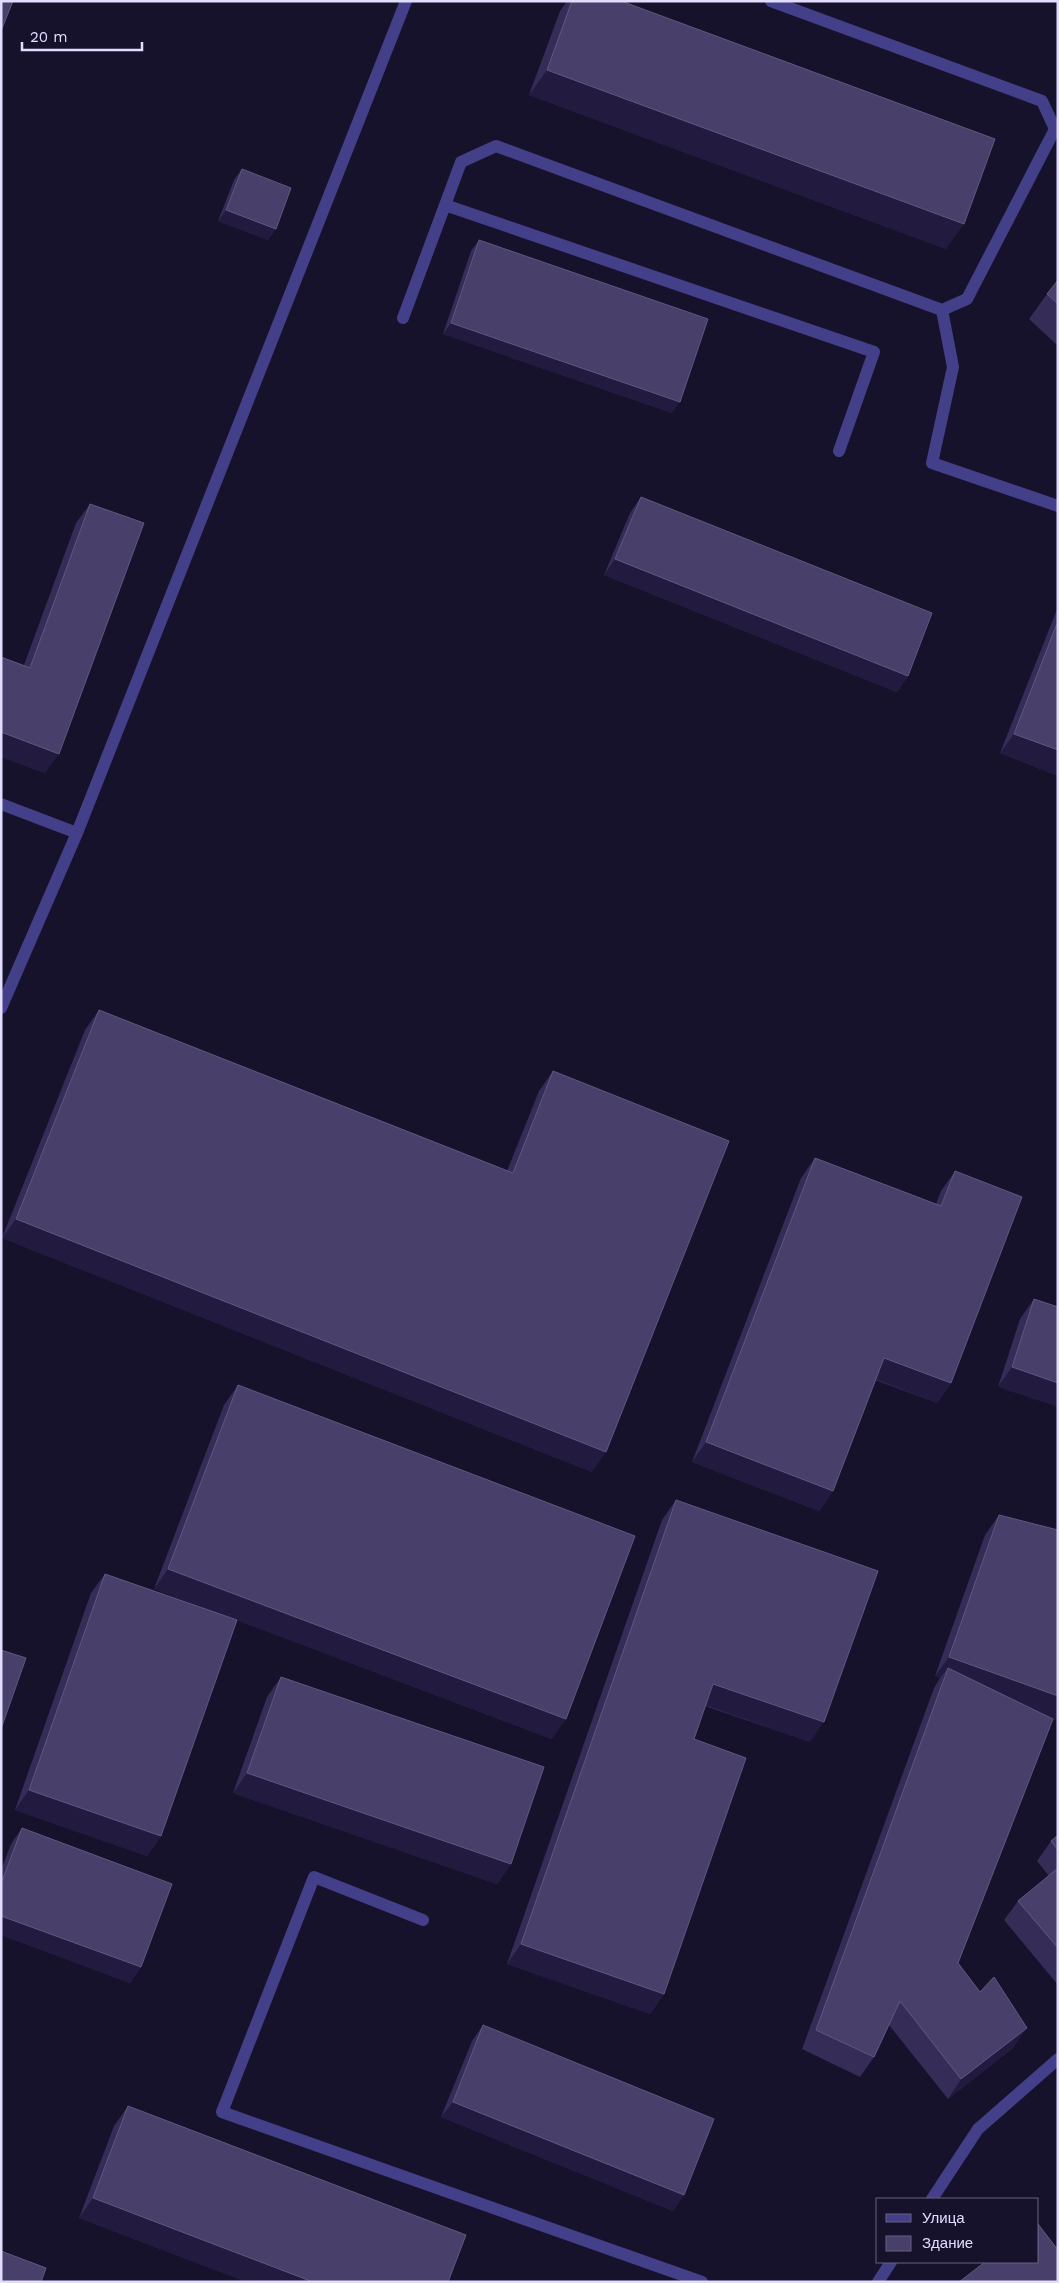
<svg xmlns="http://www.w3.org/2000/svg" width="1059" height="2283" font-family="'Work Sans',sans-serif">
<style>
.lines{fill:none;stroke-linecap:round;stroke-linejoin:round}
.minor{stroke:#443f89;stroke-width:12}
.wall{fill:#362c58}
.shaded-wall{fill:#221a3f}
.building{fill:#483f6a;stroke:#605881}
</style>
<rect width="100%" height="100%" fill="#17122b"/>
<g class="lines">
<path class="minor" d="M 445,205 L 874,352 L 839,451
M 942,310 L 953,367 L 932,463 L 1058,506
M 403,318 L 461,162 L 496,146 L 942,310 L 967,299 L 1055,129 L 1042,101 L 771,1
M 1,804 L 77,833 L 406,1
M 1,1008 L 77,833
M 423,1920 L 314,1877 L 222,2112 L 702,2282
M 932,2199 L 978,2129 L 1058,2059
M 878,2282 L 891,2262"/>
</g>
<path class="wall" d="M 567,1 L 621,1 L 946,249 L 529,95 L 560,11 Z
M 242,169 L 276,229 L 268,240 L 218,221 L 234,180 Z
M 479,240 L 672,413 L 443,334 L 471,251 Z
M 1058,280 L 1058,346 L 1029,319 L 1047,294 Z
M 641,497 L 908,676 L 897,692 L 604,575 L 630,513 Z
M 90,504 L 45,773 L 1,757 L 1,657 L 24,665 L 76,523 Z
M 1058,607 L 1058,776 L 1000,753 Z
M 99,1010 L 507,1171 L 539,1091 L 553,1071 L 592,1472 L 2,1238 L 85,1030 Z
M 815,1158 L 936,1204 L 941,1191 L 955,1171 L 951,1383 L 937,1403 L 875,1380 L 833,1491 L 819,1511 L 692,1462 L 801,1178 Z
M 1034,1299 L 1058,1307 L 998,1387 L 1020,1319 Z
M 238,1385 L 552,1739 L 237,1620 L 161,1836 L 147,1856 L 15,1810 L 91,1593 L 105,1574 L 220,1614 L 154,1589 L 224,1405 Z
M 676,1500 L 810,1742 L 705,1706 L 694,1739 L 664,1994 L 650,2014 L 507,1964 L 662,1520 Z
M 999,1515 L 1058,1530 L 1058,1721 L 1050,1718 L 958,1963 L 1013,2048 L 948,2099 L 889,2025 L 874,2057 L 860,2077 L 802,2049 L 934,1688 L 940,1678 L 935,1676 L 985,1535 Z
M 281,1677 L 511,1864 L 497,1884 L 233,1793 L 267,1697 Z
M 22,1828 L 141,1967 L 130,1983 L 1,1935 L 1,1870 L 11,1844 Z
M 1058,1835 L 1058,1985 L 1004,1920 L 1018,1901 L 1049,1876 L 1037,1861 L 1051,1841 Z
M 483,2025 L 684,2195 L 673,2211 L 441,2117 L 472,2041 Z
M 128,2106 L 448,2282 L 247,2282 L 79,2218 L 114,2126 Z"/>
<path class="shaded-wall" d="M 547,70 L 964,224 L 946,249 L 529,95 Z
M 226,210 L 276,229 L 268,240 L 218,221 Z
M 451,323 L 680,402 L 672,413 L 443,334 Z
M 615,559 L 908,676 L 897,692 L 604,575 Z
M 1,732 L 59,754 L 45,773 L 1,757 Z
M 1014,734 L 1058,750 L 1058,776 L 1000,753 Z
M 16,1219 L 606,1452 L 592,1472 L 2,1238 Z
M 884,1358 L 951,1383 L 937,1403 L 870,1377 Z
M 1012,1367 L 1058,1383 L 1058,1407 L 998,1387 Z
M 706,1442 L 833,1491 L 819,1511 L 692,1462 Z
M 168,1569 L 566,1719 L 552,1739 L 154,1589 Z
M 949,1657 L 1058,1696 L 1058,1721 L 943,1679 L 948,1668 L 940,1678 L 935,1676 Z
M 713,1684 L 824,1722 L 810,1742 L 699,1703 Z
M 247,1773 L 511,1864 L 497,1884 L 233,1793 Z
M 29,1790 L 161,1836 L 147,1856 L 15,1810 Z
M 1,1916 L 141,1967 L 130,1983 L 1,1935 Z
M 521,1944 L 664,1994 L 650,2014 L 507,1964 Z
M 1027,2028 L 1013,2048 L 948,2099 L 961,2079 Z
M 453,2102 L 684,2195 L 673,2211 L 441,2117 Z
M 93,2198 L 313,2282 L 247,2282 L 79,2218 Z"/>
<path class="building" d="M 1,1 L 13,1 L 1,31 Z
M 572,1 L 621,1 L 995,139 L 964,224 L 547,70 Z
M 242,169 L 291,188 L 276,229 L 226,210 Z
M 479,240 L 708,319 L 680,402 L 451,323 Z
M 1058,280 L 1058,304 L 1047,294 Z
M 641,497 L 932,613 L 908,676 L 615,559 Z
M 90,504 L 144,523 L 59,754 L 1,732 L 1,657 L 30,668 Z
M 1058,621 L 1058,750 L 1014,734 Z
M 99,1010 L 513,1173 L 553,1071 L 729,1141 L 606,1452 L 16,1219 Z
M 815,1158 L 941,1206 L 955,1171 L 1022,1197 L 951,1383 L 884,1358 L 833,1491 L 706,1442 Z
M 1034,1299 L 1058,1307 L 1058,1383 L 1012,1367 Z
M 238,1385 L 635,1536 L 566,1719 L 168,1569 Z
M 676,1500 L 878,1571 L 824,1722 L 713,1684 L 694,1739 L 746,1758 L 664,1994 L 521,1944 Z
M 999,1515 L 1058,1530 L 1058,1696 L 949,1657 Z
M 105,1574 L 237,1620 L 161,1836 L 29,1790 Z
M 1,1650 L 26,1658 L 1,1729 Z
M 948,1668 L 1053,1719 L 958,1963 L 980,1992 L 994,1977 L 1027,2028 L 961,2079 L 900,2001 L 874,2057 L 816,2030 Z
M 281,1677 L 544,1767 L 511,1864 L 247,1773 Z
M 22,1828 L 172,1884 L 141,1967 L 1,1916 L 1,1884 Z
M 1058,1835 L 1058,1850 L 1051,1841 Z
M 1058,1868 L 1058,1948 L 1018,1901 Z
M 483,2025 L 714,2119 L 684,2195 L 453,2102 Z
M 128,2106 L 466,2235 L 448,2282 L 313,2282 L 93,2198 Z
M 1038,2224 L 1058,2250 L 1058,2282 L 959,2282 L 985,2262 L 1038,2262 Z
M 1,2251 L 46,2268 L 41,2282 L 1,2282 Z"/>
<rect width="1059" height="2283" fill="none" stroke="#e2ddfe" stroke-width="5"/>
<rect x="876" y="2198" width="162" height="65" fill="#17122b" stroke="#68637f"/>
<rect x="886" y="2214" width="25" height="8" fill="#443f89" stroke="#68637f"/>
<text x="922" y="2223" font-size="15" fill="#e2ddfe">Улица</text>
<rect x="886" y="2236" width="25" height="15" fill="#483f6a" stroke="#68637f"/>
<text x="922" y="2248" font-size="15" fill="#e2ddfe">Здание</text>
<path d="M22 42v8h120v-8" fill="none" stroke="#e2ddfe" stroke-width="2.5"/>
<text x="30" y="42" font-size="15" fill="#e2ddfe" stroke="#17122b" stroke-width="4" paint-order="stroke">20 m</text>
</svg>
